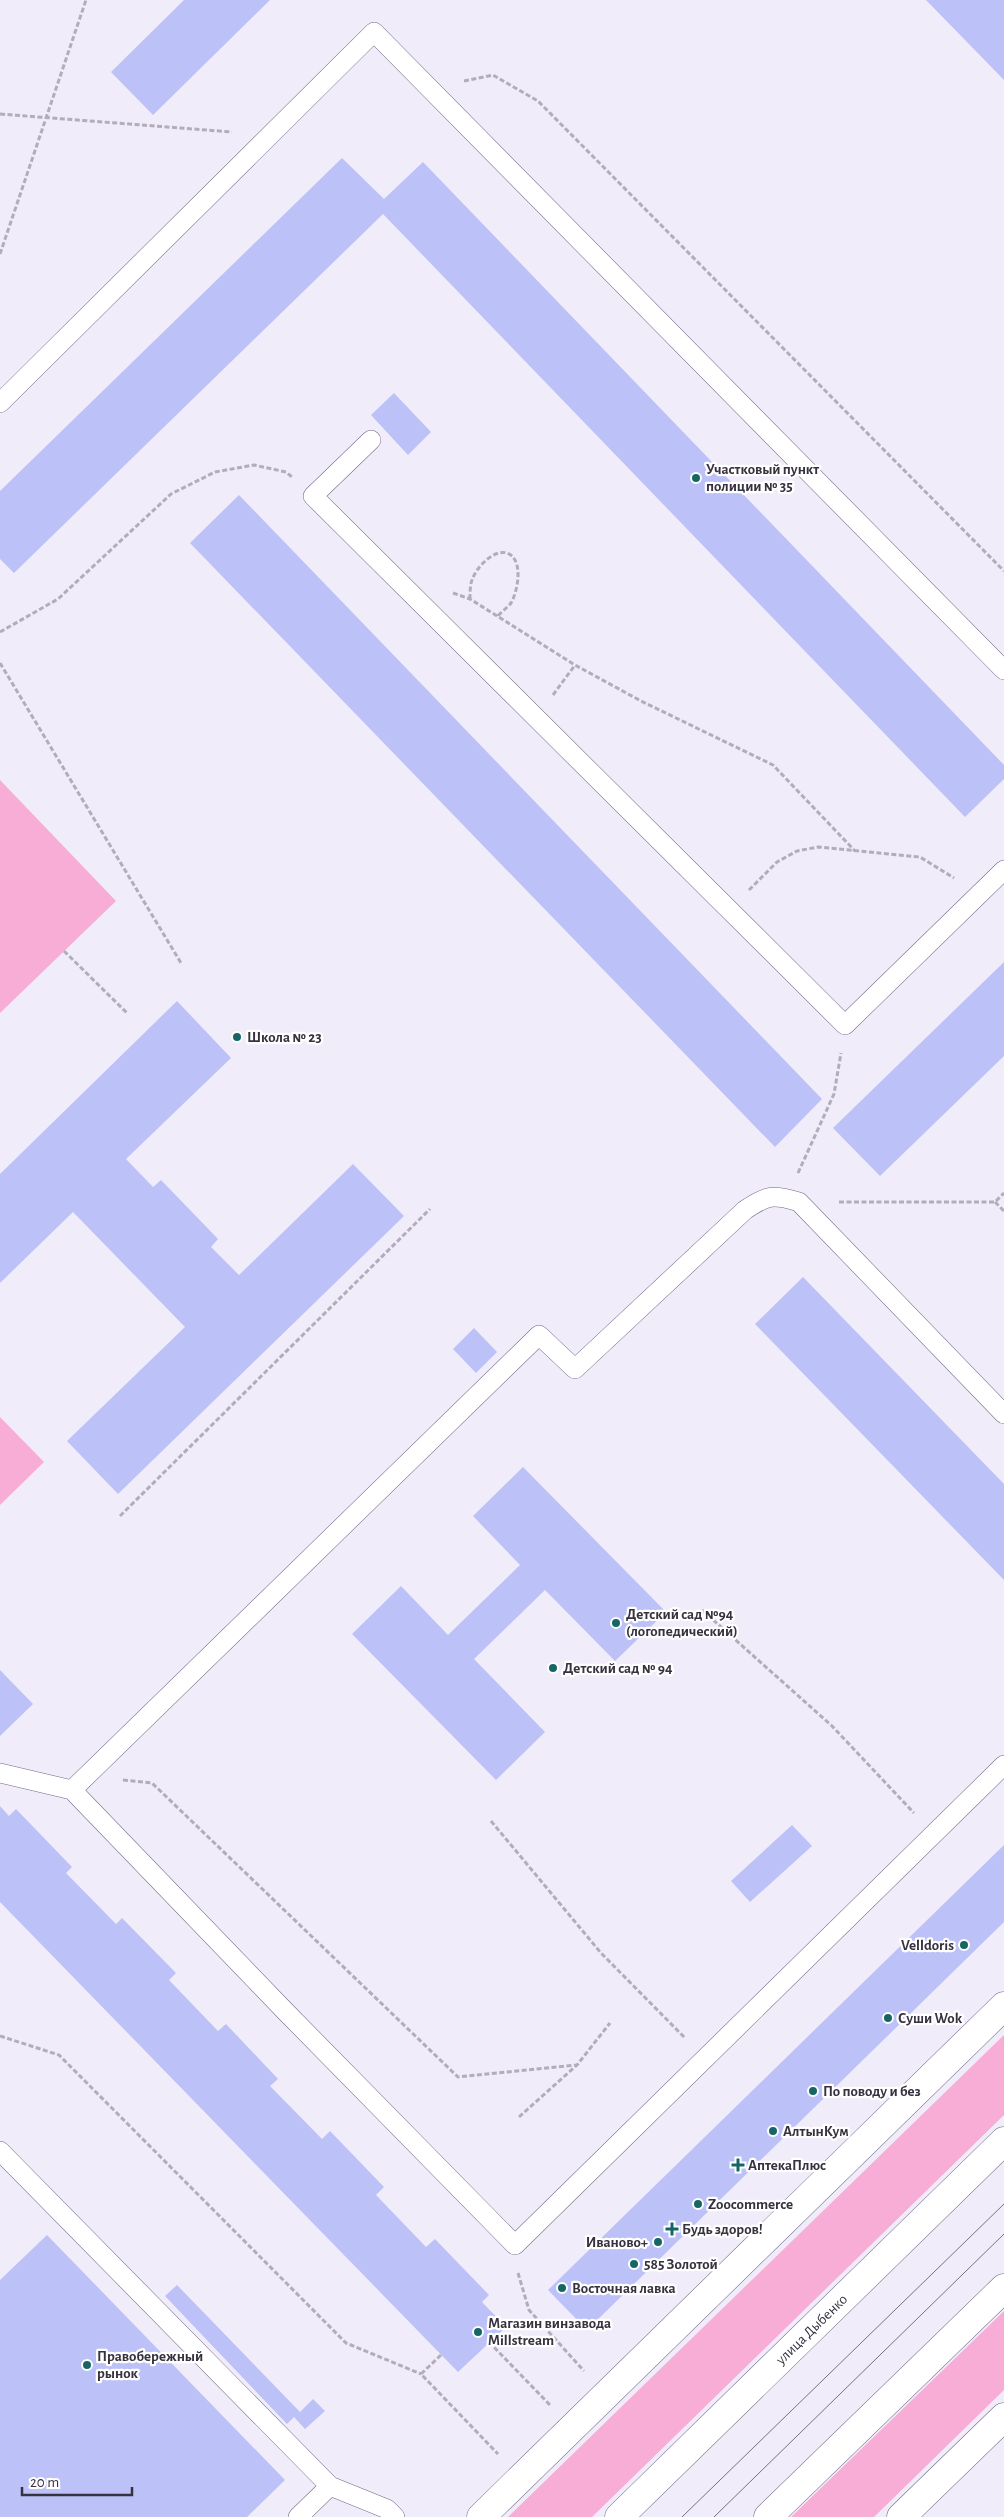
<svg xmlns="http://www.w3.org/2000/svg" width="1004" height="2517" font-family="'Alegreya Sans',sans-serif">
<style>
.green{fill:#f7add6}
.building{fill:#bcc1f8}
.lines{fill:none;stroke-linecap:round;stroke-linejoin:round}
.lane-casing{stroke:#736785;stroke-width:20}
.street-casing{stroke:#736785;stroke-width:29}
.secondary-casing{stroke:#736785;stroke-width:29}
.path{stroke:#b2adbb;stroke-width:3;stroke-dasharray:5 2.5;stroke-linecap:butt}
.lane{stroke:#fff;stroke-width:19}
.street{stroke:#fff;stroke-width:28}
.secondary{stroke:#fff;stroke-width:28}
.tram{stroke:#77727f;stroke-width:1}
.poi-dot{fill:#176666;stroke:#fff;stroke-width:2}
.labels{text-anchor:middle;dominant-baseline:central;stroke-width:4.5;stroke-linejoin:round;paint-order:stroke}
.poi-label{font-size:15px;font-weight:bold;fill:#37323f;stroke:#fff;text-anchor:start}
.street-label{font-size:15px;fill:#37323f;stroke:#fff}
</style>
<rect width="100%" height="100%" fill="#f1ecfa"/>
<path class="green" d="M 0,780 L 116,901 L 0,1013 Z
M 0,1417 L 44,1462 L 0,1505 Z
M 1004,2035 L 1004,2115 L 592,2517 L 508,2517 Z
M 1004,2311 L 1004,2390 L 874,2517 L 791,2517 Z"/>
<path class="building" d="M 184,0 L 270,0 L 153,115 L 111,72 Z
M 926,0 L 1004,0 L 1004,80 Z
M 342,158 L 384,199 L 423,162 L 1004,765 L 1004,779 L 965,817 L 383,214 L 14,573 L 0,559 L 0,491 Z
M 394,393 L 431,432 L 408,455 L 371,415 Z
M 239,495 L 822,1099 L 775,1147 L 190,543 Z
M 1004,962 L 1004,1056 L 880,1176 L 833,1128 Z
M 177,1001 L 231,1058 L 126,1159 L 153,1187 L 161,1180 L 218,1239 L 211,1247 L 239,1275 L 353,1164 L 404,1216 L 118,1494 L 67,1441 L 185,1327 L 73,1212 L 0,1283 L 0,1174 Z
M 803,1277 L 1004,1484 L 1004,1580 L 755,1324 Z
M 474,1328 L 497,1352 L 476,1373 L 453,1349 Z
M 523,1467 L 666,1612 L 615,1661 L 545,1590 L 474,1659 L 545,1732 L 496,1780 L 352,1634 L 401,1586 L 448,1635 L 520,1565 L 473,1516 Z
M 0,1670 L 33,1704 L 0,1736 Z
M 0,1806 L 9,1816 L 16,1809 L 72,1867 L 66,1873 L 116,1924 L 122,1918 L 176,1973 L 169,1980 L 218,2031 L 226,2024 L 278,2079 L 270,2086 L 322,2139 L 330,2131 L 384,2187 L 376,2195 L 426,2247 L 435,2239 L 489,2295 L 482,2302 L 506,2327 L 458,2372 L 0,1902 Z
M 792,1825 L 812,1846 L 750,1902 L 731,1881 Z
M 1004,1845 L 1004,1922 L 587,2330 L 548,2290 Z
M 47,2235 L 285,2480 L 247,2517 L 0,2517 L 0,2280 Z
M 177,2285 L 300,2412 L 313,2399 L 325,2411 L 305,2429 L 294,2417 L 287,2424 L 165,2296 Z"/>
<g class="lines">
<g class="lane-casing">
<path id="lane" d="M 0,403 L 374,32 L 1004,670
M 371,440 L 313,496 L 845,1025 L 1004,870
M 0,1773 L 72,1790 L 285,2011 L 515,2245 L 1004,1765
M 72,1790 L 539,1335 L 575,1369 L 745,1210 C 767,1195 773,1194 799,1202 L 1004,1414
M 0,2151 L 330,2486 L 387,2509 L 395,2517
M 298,2517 L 330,2486"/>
</g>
<g class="street-casing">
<path id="street" d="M 481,2517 L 1004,2006
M 901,2517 L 1004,2417"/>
</g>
<g class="secondary-casing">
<g id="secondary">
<path id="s1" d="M 619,2517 L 1004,2141"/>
<path d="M 768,2517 L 1004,2288"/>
</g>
</g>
<path class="path" d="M 464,81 L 493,75 L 538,101 L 1004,571
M 0,114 L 232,132
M 0,254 L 86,0
M 453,593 L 470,599 L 575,665 L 641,701 L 773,765 L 855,851
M 470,599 C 470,593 470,585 472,580 C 476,568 493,549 507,553 C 524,559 518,591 511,603 C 507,608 501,612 497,617
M 0,632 L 58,599 L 171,494 L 215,472 L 254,465 L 286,472 L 292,477
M 0,663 L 181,963
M 553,695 L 575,665
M 749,890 L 777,862 L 797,851 L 818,847 L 920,857 L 954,878
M 64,951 L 128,1014
M 798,1173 L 834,1094 L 841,1053
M 839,1202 L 995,1202 L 1004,1193
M 995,1202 L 1004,1211
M 120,1516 L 430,1209
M 702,1610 L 832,1726 L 914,1813
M 123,1780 L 152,1783 L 458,2077 L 577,2065
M 491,1821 L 601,1953 L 685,2038
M 0,2036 L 59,2055 L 346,2343 L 421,2374
M 519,2117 L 577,2065 L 610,2023
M 518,2273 L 529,2310 L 584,2371
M 489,2342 L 550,2405
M 441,2355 L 421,2374 L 498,2454"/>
<use href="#lane" class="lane"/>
<use href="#street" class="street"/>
<use href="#secondary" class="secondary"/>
<path class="tram" d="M 682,2517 L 1004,2204
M 714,2517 L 1004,2234"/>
</g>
<g class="poi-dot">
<circle cx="696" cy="478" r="5"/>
<circle cx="237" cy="1037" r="5"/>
<circle cx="616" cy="1623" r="5"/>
<circle cx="553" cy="1668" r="5"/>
<circle cx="964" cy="1945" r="5"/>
<circle cx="888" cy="2018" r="5"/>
<circle cx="813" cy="2091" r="5"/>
<circle cx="773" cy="2131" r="5"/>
<path d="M735.5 2157.5h5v5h5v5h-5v5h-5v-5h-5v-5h5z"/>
<circle cx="698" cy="2204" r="5"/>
<path d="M669.5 2221.5h5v5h5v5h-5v5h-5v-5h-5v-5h5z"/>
<circle cx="658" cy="2242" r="5"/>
<circle cx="634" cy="2264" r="5"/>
<circle cx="562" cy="2288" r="5"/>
<circle cx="478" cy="2332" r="5"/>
<circle cx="87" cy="2365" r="5"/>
</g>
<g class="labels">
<g class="poi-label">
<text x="706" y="469">Участковый пункт<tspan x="706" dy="17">полиции № 35</tspan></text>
<text x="247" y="1037">Школа № 23</text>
<text x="626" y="1614">Детский сад №94<tspan x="626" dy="17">(логопедический)</tspan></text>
<text x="563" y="1668">Детский сад № 94</text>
<text x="954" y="1945" text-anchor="end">Velldoris</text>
<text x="898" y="2018">Суши Wok</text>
<text x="823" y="2091">По поводу и без</text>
<text x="783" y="2131">АлтынКум</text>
<text x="748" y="2165">АптекаПлюс</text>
<text x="708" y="2204">Zoocommerce</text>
<text x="682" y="2229">Будь здоров!</text>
<text x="648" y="2242" text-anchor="end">Иваново+</text>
<text x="644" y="2264">585 Золотой</text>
<text x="572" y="2288">Восточная лавка</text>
<text x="488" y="2323">Магазин винзавода<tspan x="488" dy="17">Millstream</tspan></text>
<text x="97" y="2356">Правобережный<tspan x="97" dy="17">рынок</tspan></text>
</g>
<g class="street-label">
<text stroke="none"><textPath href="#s1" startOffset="269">улица Дыбенко</textPath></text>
</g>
</g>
<path d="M22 2487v8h110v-8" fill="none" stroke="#37323f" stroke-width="2.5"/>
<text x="30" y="2487" font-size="15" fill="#37323f" stroke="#ffffff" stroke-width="4" paint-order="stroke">20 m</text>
</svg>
